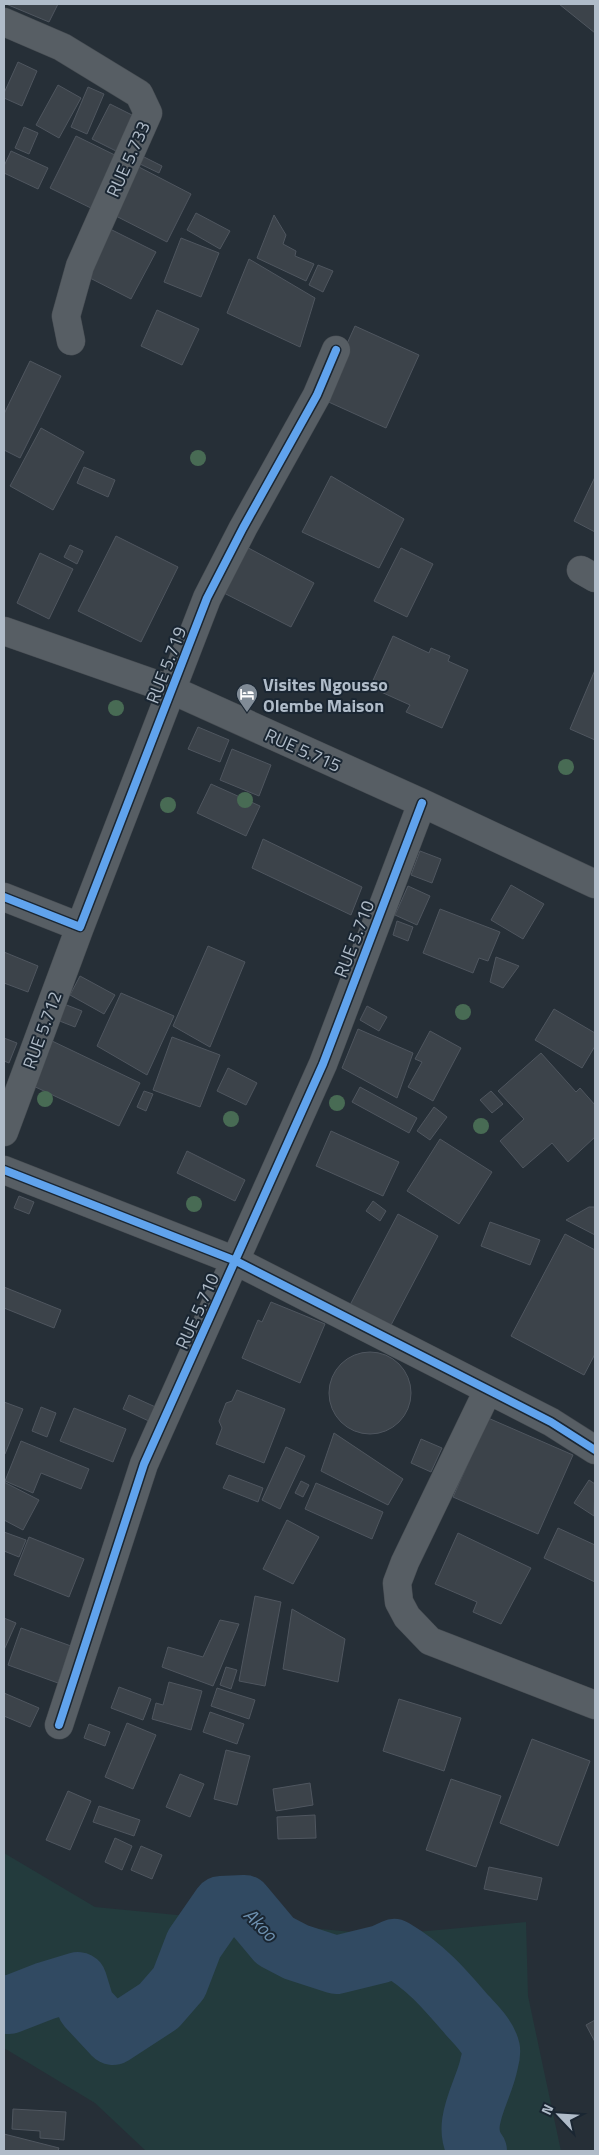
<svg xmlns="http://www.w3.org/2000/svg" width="599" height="2155" font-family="'Titillium Web',sans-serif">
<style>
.green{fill:#233b3d}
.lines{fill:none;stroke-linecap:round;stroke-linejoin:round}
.river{stroke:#314a62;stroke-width:58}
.building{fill:#3c434a;stroke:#4f565f}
.minor-casing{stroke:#454b51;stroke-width:29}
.minor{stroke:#575e64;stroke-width:28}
.cycleway-casing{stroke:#1a2632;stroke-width:11}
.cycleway{stroke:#60a3ed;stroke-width:8}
.tree{fill:#486b54}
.labels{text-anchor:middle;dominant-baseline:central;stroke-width:4;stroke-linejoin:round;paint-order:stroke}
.street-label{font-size:18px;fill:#b0bcc9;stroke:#1a2632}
.poi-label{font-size:18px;font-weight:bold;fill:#b0bcc9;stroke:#1a2632;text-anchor:start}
.water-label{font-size:19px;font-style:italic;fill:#6d90af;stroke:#1a2632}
</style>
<rect width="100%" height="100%" fill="#262f37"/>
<path class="green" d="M 4,1853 L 95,1907 L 383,1935 L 526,1922 L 528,1996 L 561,2151 L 146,2151 L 95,2103 L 4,2048 Z"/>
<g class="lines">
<path class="river" d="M 4,2004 L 9,2005 L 45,1991 L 78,1981 L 86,2007 L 113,2036 L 159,2006 L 179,1983 L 194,1944 L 221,1905 L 244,1904 L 275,1941 L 296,1952 L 336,1965 L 381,1954 L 394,1948 C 426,1967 443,1987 467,2015 C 476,2025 488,2036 491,2049 C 492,2054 490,2060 489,2064 C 484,2091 458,2126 478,2151"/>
</g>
<path class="building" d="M 6,4 L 58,4 L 49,22 Z
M 559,4 L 595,4 L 595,33 Z
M 18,62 L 37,71 L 22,106 L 4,98 L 4,93 Z
M 58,85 L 81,98 L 59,138 L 36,125 Z
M 88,87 L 104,94 L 87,134 L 71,127 Z
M 110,104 L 136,117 L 118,152 L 92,139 Z
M 24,127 L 38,133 L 29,154 L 15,148 Z
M 76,136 L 125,160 L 99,212 L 50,188 Z
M 11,151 L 48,168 L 38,189 L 4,173 L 4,166 Z
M 144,157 L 162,166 L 159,173 L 140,164 Z
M 137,166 L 191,194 L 167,242 L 112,214 Z
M 196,213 L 230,231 L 220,249 L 187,230 Z
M 274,215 L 286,235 L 283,244 L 296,251 L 295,256 L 314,264 L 306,281 L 257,258 Z
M 110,229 L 156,252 L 131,299 L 86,276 Z
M 181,238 L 219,253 L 201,297 L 164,282 Z
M 249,259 L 315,298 L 300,347 L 227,313 Z
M 318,265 L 333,271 L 323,292 L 309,285 Z
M 157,310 L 199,329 L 182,365 L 141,346 Z
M 355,326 L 419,355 L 386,428 L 322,399 Z
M 30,361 L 61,376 L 20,458 L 4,450 L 4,414 Z
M 41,428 L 84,452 L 53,510 L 10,486 Z
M 84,467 L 115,480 L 108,497 L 77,483 Z
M 331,476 L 404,519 L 379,568 L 302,532 Z
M 595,477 L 595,532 L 574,521 Z
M 116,536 L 178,567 L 141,642 L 78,611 Z
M 239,543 L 314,583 L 291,627 L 216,589 Z
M 70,545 L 83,551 L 77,564 L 64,557 Z
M 401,548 L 433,564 L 407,617 L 374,601 Z
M 40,553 L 73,569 L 49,619 L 17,603 Z
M 393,636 L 429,653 L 431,648 L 450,656 L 448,661 L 468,670 L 442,728 L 406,712 L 410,705 L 370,687 Z
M 595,670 L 595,740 L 570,729 Z
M 198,727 L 229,740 L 220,762 L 188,749 Z
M 232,749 L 271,765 L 259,796 L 220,780 Z
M 211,784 L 260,806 L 246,836 L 197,813 Z
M 263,839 L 362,887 L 351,915 L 252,868 Z
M 420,851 L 441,859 L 432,883 L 411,875 Z
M 511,885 L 544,904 L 523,939 L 491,920 Z
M 408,886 L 430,896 L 417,925 L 395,915 Z
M 440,909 L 500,932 L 488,961 L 479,958 L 473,973 L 423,953 Z
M 397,921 L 413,927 L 408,941 L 393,935 Z
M 208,946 L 245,962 L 210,1047 L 173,1026 Z
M 4,952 L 38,966 L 28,992 L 4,983 Z
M 496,957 L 519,966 L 503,988 L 490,982 Z
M 80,976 L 115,995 L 104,1014 L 70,995 Z
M 121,993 L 174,1016 L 147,1075 L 97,1046 Z
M 64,1004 L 82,1011 L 75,1027 L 57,1020 Z
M 367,1006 L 387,1017 L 379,1031 L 360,1020 Z
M 554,1009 L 595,1033 L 595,1046 L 582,1068 L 535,1040 Z
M 358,1029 L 413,1053 L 397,1098 L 342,1068 Z
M 430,1031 L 461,1048 L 433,1101 L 408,1087 L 422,1062 L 415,1059 Z
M 172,1037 L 220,1055 L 200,1107 L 153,1090 Z
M 4,1038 L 17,1043 L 9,1063 L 4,1061 Z
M 50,1040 L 140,1083 L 119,1126 L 29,1084 Z
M 541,1053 L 576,1092 L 580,1088 L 595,1105 L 595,1137 L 568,1162 L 552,1143 L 523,1168 L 500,1141 L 524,1119 L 498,1091 Z
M 228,1068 L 257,1083 L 246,1105 L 217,1091 Z
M 360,1087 L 417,1118 L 409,1133 L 352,1102 Z
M 144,1091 L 153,1094 L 146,1111 L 137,1107 Z
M 491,1091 L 503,1104 L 492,1113 L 480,1100 Z
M 434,1107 L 447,1117 L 430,1140 L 417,1131 Z
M 331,1131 L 399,1162 L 383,1196 L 316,1166 Z
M 440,1139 L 492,1172 L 459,1224 L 407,1191 Z
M 187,1151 L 245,1180 L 235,1201 L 177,1173 Z
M 19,1196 L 34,1202 L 29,1214 L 14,1208 Z
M 373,1201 L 386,1211 L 380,1221 L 366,1211 Z
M 589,1207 L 595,1207 L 595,1235 L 566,1220 Z
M 398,1214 L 438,1236 L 390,1327 L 350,1305 Z
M 490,1222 L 540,1240 L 530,1265 L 481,1246 Z
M 565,1234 L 595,1250 L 595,1354 L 584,1375 L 511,1336 Z
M 4,1287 L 61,1310 L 54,1328 L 4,1308 Z
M 271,1302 L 325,1324 L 300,1383 L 242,1358 L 258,1320 L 262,1322 Z
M329 1393a41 41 0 1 1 82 0a41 41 0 1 1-82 0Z
M 237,1390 L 285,1409 L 264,1463 L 216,1444 L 222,1428 L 219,1421 L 226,1403 L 232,1401 Z
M 129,1395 L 160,1409 L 153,1423 L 123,1409 Z
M 4,1402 L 23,1409 L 5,1454 L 4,1454 Z
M 41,1407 L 56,1413 L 47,1437 L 32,1431 Z
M 74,1408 L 126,1429 L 113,1462 L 60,1441 Z
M 488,1418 L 573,1455 L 538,1534 L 453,1497 Z
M 334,1433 L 403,1479 L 388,1505 L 321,1471 Z
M 421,1439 L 442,1448 L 431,1472 L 411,1463 Z
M 21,1441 L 89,1469 L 81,1489 L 41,1473 L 33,1493 L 5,1481 Z
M 286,1447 L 305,1456 L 280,1509 L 262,1500 Z
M 229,1475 L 263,1488 L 258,1502 L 223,1488 Z
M 589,1480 L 595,1484 L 594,1516 L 574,1503 Z
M 301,1481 L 309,1485 L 303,1497 L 295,1493 Z
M 4,1482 L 39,1500 L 23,1530 L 4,1520 Z
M 316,1483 L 383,1512 L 372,1539 L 305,1509 Z
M 287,1520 L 319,1537 L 293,1584 L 263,1569 Z
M 558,1528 L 595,1545 L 595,1582 L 544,1558 Z
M 4,1532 L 26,1540 L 19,1557 L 4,1551 Z
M 458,1533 L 531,1568 L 501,1624 L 473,1612 L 477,1602 L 435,1584 Z
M 29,1537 L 84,1559 L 69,1597 L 14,1575 Z
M 255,1596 L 281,1602 L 265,1686 L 239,1681 Z
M 292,1609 L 345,1639 L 338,1682 L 283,1669 Z
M 4,1618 L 16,1623 L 4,1650 Z
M 220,1620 L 239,1624 L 213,1686 L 162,1667 L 168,1647 L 203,1657 Z
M 21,1628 L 71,1646 L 58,1683 L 8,1665 Z
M 226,1667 L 237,1670 L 231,1689 L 220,1685 Z
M 169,1682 L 202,1691 L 191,1730 L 152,1719 L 156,1703 L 163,1705 Z
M 119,1687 L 151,1699 L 143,1720 L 111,1708 Z
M 217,1688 L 255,1700 L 249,1719 L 211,1706 Z
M 4,1693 L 39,1708 L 30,1727 L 4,1716 Z
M 399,1699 L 461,1718 L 444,1771 L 383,1751 Z
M 210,1712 L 244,1724 L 237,1744 L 203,1732 Z
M 127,1723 L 156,1735 L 133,1789 L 105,1777 Z
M 89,1724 L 110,1732 L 105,1746 L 84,1738 Z
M 532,1739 L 590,1761 L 558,1846 L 500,1823 Z
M 226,1750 L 250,1756 L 237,1805 L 214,1799 Z
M 180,1774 L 204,1784 L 190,1817 L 166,1807 Z
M 451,1779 L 501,1796 L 476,1867 L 426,1850 Z
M 310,1783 L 313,1805 L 276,1811 L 273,1789 Z
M 68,1791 L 91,1801 L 70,1850 L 46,1840 Z
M 99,1806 L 140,1820 L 134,1836 L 93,1822 Z
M 315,1815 L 316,1838 L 278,1839 L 277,1817 Z
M 115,1838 L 132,1846 L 122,1870 L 105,1862 Z
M 141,1846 L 162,1855 L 152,1879 L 131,1870 Z
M 489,1867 L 542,1878 L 537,1900 L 484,1889 Z
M 595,2020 L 595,2042 L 586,2025 Z
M 13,2109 L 66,2112 L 64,2140 L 40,2138 L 40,2131 L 12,2129 Z
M 4,2134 L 59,2148 L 58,2151 L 4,2151 Z"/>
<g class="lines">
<g class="minor-casing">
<path id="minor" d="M 4,22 L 62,47 L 139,94 L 148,113 L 80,266 L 66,316 L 71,341
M 581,570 L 595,578
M 4,631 L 172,690 L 422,803 L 595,884
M 4,897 L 80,927 L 207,598 L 243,528 L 317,395 L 336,350
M 4,1132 L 80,927
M 4,1170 L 236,1261 L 551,1422 L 595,1450
M 488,1390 L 405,1562 L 397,1583 L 399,1602 L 407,1617 L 430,1641 L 595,1705
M 59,1725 L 144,1464 L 323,1064 L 422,803"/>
</g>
<use href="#minor" class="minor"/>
<g class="cycleway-casing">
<path id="cycleway" d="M 4,897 L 80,927 L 207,598 L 243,528 L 317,395 L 336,350
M 4,1170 L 236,1261 L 551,1422 L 595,1450
M 59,1725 L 144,1464 L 323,1064 L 422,803"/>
</g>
<use href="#cycleway" class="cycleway"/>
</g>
<g class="tree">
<circle cx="198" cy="458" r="8"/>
<circle cx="116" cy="708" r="8"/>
<circle cx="566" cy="767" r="8"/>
<circle cx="245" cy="800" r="8"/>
<circle cx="168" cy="805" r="8"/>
<circle cx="463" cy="1012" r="8"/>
<circle cx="45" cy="1099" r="8"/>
<circle cx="337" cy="1103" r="8"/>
<circle cx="231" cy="1119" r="8"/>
<circle cx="481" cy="1126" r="8"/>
<circle cx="194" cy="1204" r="8"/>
</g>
<defs>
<g id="hotel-pin" transform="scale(1.125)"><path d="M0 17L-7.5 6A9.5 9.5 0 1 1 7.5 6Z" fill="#808b96" stroke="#1a2632"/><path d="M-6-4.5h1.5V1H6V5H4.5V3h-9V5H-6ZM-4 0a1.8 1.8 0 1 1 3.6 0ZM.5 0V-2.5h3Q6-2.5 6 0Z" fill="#fff"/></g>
</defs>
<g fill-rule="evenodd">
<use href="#hotel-pin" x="247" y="694"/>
</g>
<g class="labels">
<g class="street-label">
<text transform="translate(128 159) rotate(-66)">RUE 5.733</text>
<text transform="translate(166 665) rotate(-69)">RUE 5.719</text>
<text transform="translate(303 750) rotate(24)">RUE 5.715</text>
<text transform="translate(354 939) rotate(-69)">RUE 5.710</text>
<text transform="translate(42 1030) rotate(-70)">RUE 5.712</text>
<text transform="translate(197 1311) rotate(-66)">RUE 5.710</text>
</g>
<g class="poi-label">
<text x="263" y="684">Visites Ngousso<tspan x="263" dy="21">Olembe Maison</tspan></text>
</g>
<g class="water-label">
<text transform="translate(261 1924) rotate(45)">Akoo</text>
</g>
</g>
<rect width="599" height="2155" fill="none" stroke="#b0bcc9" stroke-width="10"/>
<g transform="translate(559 2115) rotate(295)" stroke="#1a2632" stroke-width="4" paint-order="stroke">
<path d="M0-4L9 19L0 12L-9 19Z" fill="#b0bcc9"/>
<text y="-8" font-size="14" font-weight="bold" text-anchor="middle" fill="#b0bcc9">N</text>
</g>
</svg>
